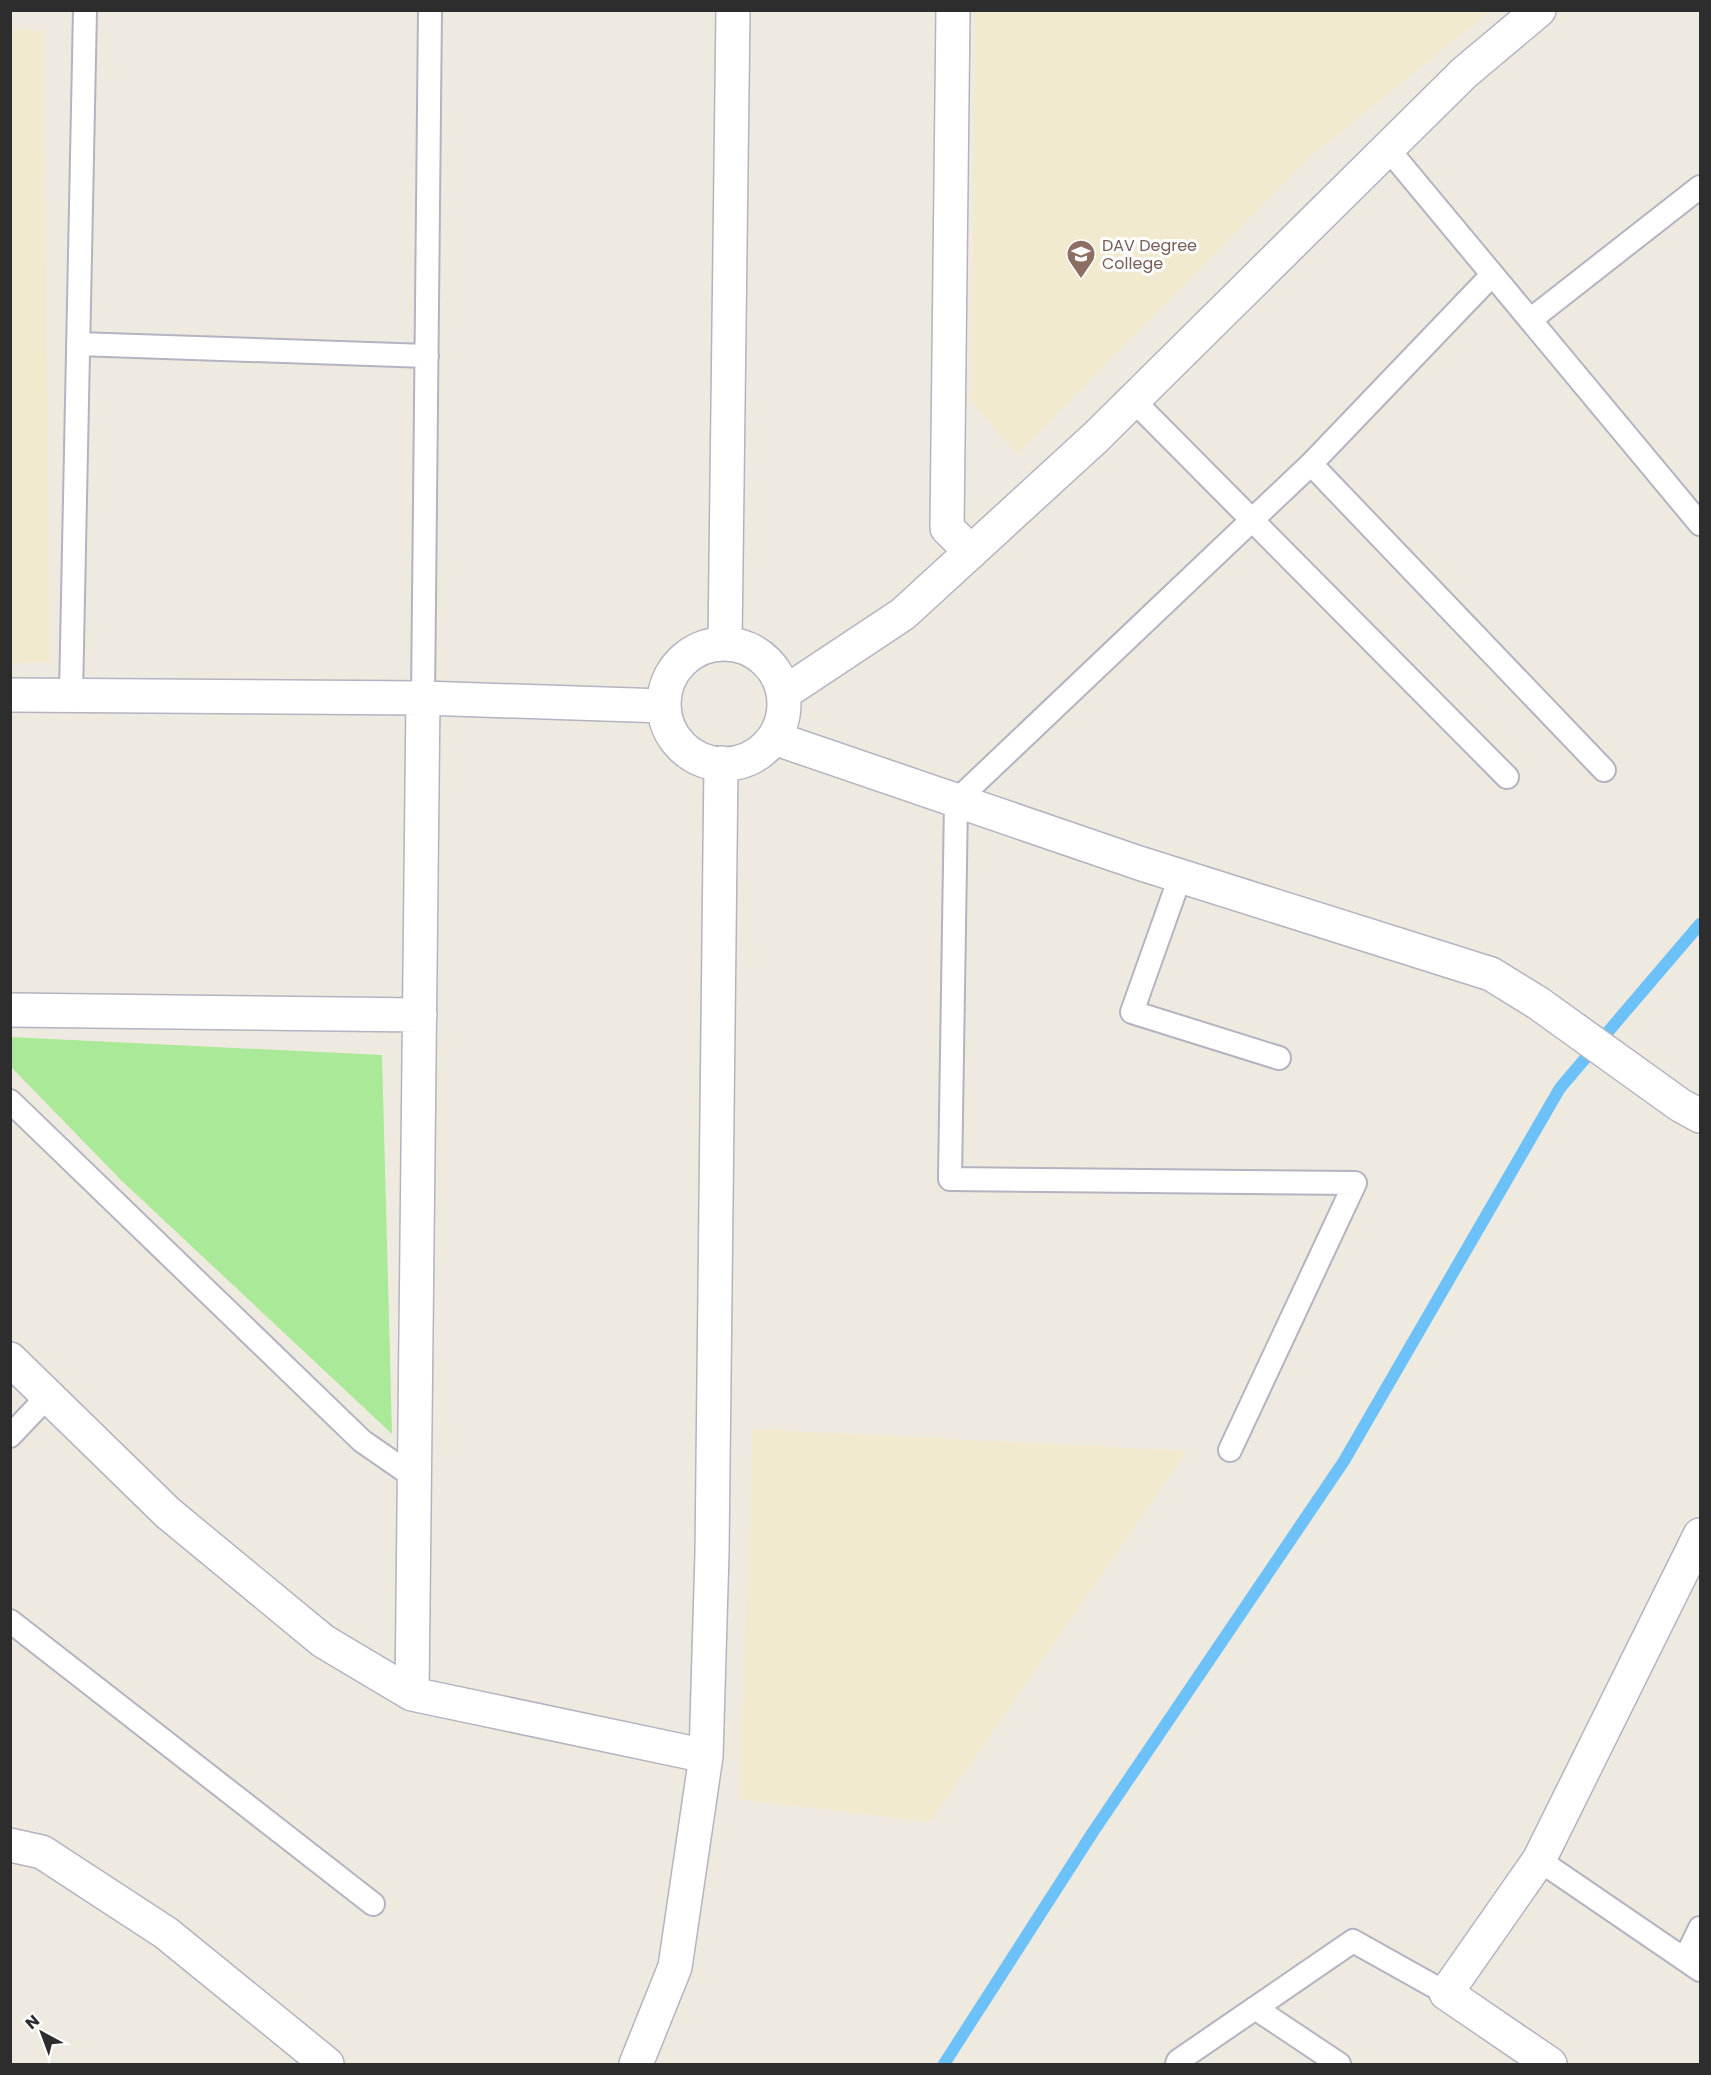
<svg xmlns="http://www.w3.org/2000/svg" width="1711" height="2075" font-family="Poppins,sans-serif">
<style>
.education{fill:#f2eace}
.green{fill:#aae998}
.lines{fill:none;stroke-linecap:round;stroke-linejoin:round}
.stream{stroke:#6bc1f8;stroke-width:12}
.service-casing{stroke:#b3b3c1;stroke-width:26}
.minor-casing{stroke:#b3b3c1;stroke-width:36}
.service{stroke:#fff;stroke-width:22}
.minor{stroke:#fff;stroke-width:33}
.labels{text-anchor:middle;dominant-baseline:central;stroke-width:6;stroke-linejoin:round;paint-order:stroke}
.education-label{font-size:16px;fill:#785e54;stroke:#fff;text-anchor:start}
</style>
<rect width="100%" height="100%" fill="#efeadf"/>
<path class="education" d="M 975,11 L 975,10 L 1490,11 L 1310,157 L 1017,454 L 971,401 Z
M 11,30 L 43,31 L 50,662 L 11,663 Z
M 753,1429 L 1187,1451 L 930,1822 L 739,1799 Z"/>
<path class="green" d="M 10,1037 L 382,1055 L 392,1434 L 122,1181 L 11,1067 Z"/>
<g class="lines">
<path class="stream" d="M 944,2064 L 1093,1832 L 1344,1461 L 1560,1088 L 1700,924"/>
<g class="service-casing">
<path id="service" d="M 1388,149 L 1700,524
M 1530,320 L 1700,187
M 78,344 L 427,356
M 1134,401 L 1507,777
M 1311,464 L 1604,770
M 71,695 L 85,10
M 423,698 L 430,10
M 1180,877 L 1132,1012 L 1279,1058
M 10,1101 L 362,1441 L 414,1477
M 10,1436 L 48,1396
M 1230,1450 L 1355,1183 L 950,1179 L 956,801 L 1311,464 L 1492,275
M 10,1621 L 373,1904
M 1539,1860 L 1700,1970
M 1685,1959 L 1700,1928
M 1255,2008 L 1339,2064
M 1177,2064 L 1178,2061 L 1353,1941 L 1446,1993"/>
</g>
<g class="minor-casing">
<path id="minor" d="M 953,10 L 947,528 L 971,552
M 725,643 L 733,10
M664 704a60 60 0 1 1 120 0a60 60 0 1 1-120 0Z
M 784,693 L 903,614 L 1095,438 L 1464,73 L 1539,10
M 10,695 L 423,698 L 664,706
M 774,738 L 1139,863 L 1491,974 L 1538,1003 L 1680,1105 L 1700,1116
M 10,1010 L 420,1015
M 10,1359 L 168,1513 L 323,1641 L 412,1694 L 706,1756
M 412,1694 L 423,698
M 10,1845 L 42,1852 L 166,1933 L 327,2064
M 636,2064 L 675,1967 L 706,1756 L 712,1553 L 721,763
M 1550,2064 L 1446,1993 L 1539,1860 L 1700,1535"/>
</g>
<use href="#service" class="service"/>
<use href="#minor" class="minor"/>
</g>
<defs>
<g id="university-pin" transform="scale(1.5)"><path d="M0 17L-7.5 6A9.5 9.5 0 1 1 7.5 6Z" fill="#8d6e63" stroke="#fff"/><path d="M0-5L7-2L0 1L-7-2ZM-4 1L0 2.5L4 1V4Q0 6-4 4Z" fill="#fff"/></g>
</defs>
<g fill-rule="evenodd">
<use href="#university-pin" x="1081" y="254"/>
</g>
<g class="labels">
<g class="education-label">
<text x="1102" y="245">DAV Degree<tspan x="1102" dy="18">College</tspan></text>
</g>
</g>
<rect width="1711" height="2075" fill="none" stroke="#2d2d2d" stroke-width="24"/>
<g transform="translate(42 2033) rotate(319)" stroke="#ffffff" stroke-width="4.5" paint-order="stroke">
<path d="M0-4.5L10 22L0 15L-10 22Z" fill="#2d2d2d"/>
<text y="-9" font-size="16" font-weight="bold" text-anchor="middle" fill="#2d2d2d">N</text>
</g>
</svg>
